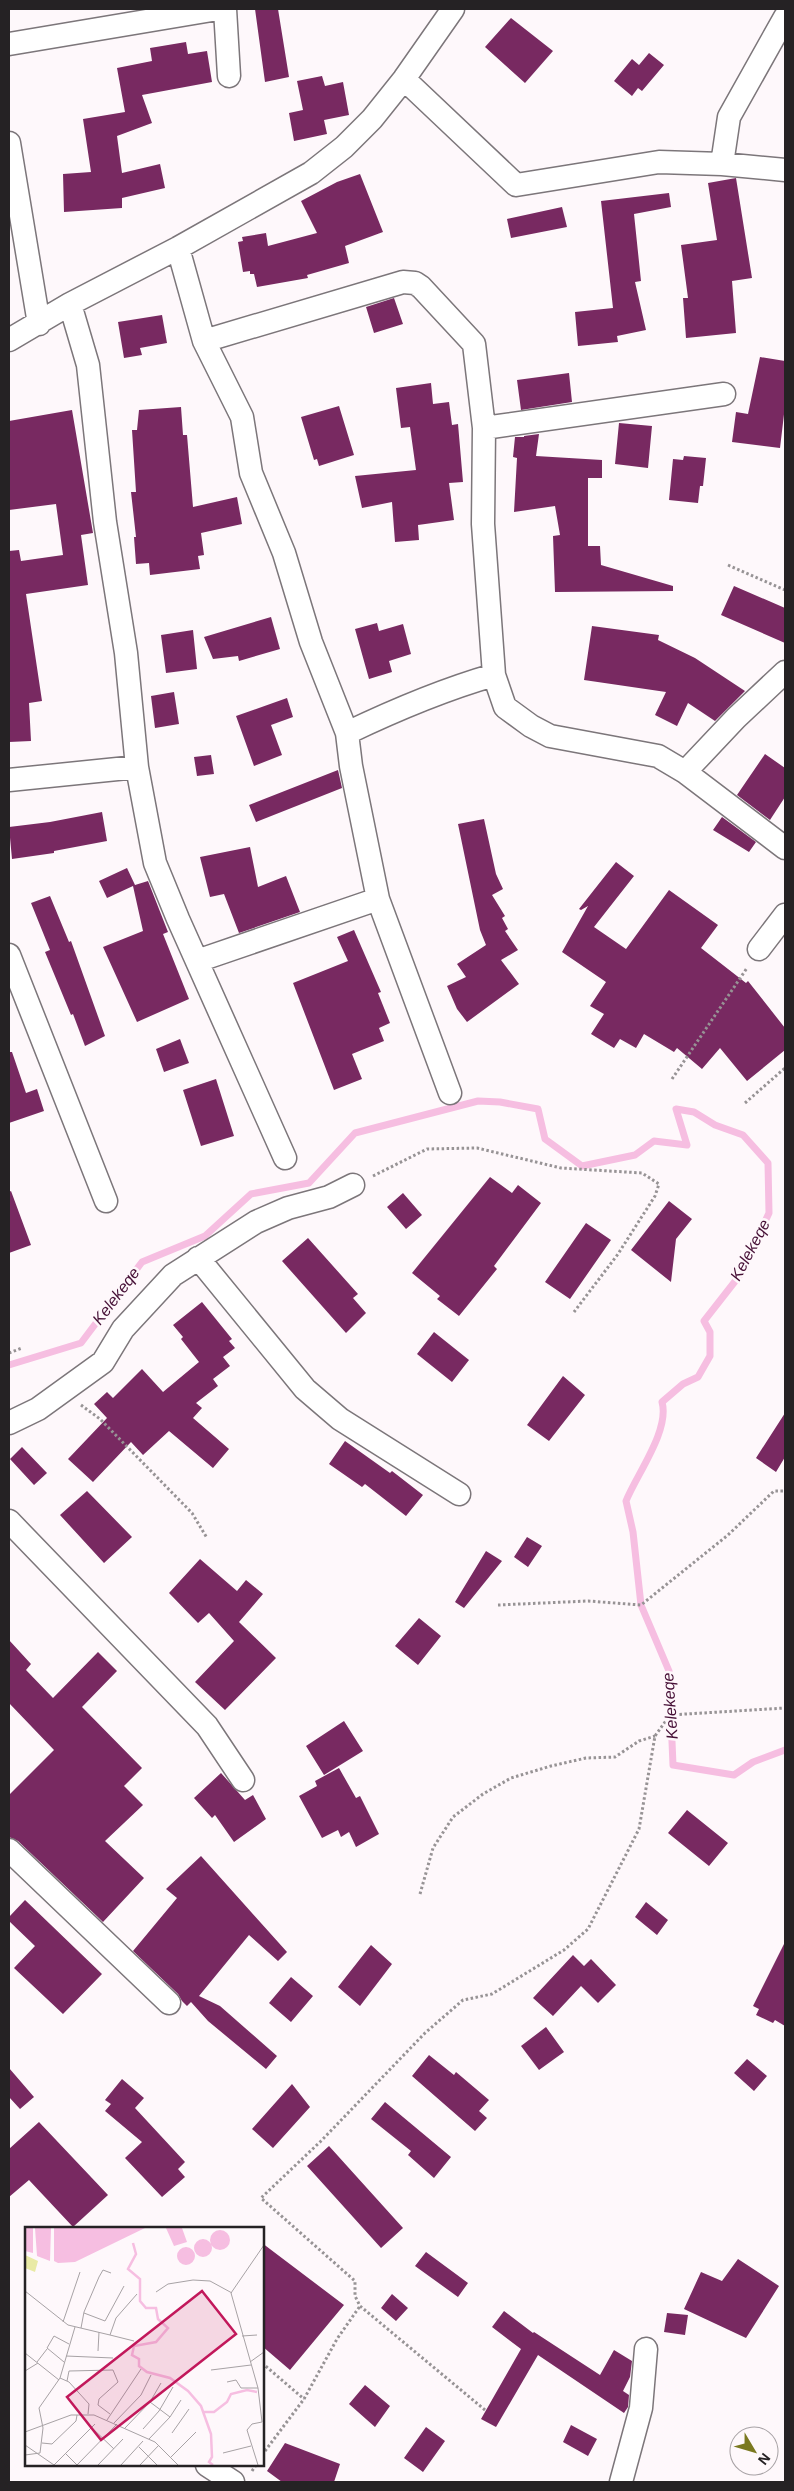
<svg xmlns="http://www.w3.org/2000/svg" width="794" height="2491" font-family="Helvetica,sans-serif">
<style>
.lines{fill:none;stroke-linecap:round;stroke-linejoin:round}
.stream{stroke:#f6bee1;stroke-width:7}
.building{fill:#782961}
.minor-casing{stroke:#7c767a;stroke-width:25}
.path{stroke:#979395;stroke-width:3;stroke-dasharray:2.5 2.5;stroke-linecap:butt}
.minor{stroke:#fff;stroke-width:22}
.labels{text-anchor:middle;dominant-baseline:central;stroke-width:5;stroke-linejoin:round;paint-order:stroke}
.water-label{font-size:16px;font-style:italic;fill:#461036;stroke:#fef8fb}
.inset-river{fill:none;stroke:#f6bee1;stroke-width:2.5}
.inset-road{fill:none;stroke:#a7a2a5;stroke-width:1}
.view{fill:#c2185b;fill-opacity:0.15;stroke:#c2185b;stroke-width:2.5}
.inset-edge{fill:none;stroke:#252224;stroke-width:2.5}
</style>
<rect width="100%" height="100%" fill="#fef8fb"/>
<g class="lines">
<path class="stream" d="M 9,1365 L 81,1343 L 142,1262 L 205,1236 L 251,1194 L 309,1183 L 355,1133 L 478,1101 L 500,1102 L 538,1109 L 545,1139 L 582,1166 L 635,1155 L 654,1141 L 687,1145 L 676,1109 L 694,1112 L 715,1125 L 743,1135 L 768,1163 L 769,1213 L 740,1275 L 704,1321 L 710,1332 L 710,1356 L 698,1377 L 683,1384 L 662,1402 C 670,1430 637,1474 626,1501 L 633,1532 L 641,1605 L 669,1671 L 673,1765 L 734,1775 L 753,1762 L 785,1750"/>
</g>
<path class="building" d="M 255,9 L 278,9 L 289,77 L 265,82 Z
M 511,18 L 553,51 L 525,83 L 485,47 Z
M 186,42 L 188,54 L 207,51 L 212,82 L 142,95 L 152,123 L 117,136 L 122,173 L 160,164 L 165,188 L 122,198 L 122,208 L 64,212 L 63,174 L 91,172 L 83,119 L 125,112 L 117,68 L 152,61 L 150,48 Z
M 649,53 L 664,65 L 642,91 L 638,88 L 632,96 L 614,81 L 632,59 L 639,65 Z
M 322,76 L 325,86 L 343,82 L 349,115 L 324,120 L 327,134 L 294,141 L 289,113 L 303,110 L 297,81 Z
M 360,174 L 383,232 L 345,246 L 349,263 L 307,275 L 308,278 L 257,287 L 254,274 L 250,274 L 250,271 L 243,272 L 238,242 L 243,241 L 242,237 L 266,233 L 268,246 L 317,233 L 301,201 L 337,182 Z
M 736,178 L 752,278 L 732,281 L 736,333 L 686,338 L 683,298 L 688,298 L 681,245 L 717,240 L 708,183 Z
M 669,193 L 671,207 L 634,214 L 641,281 L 635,282 L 646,330 L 617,336 L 618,342 L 578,346 L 575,312 L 613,308 L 601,201 Z
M 562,207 L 567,227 L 511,238 L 507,219 Z
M 394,298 L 403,324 L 374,333 L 366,307 Z
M 162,315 L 167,343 L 140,348 L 142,355 L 124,358 L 118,322 Z
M 760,357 L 785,361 L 785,406 L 780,448 L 732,442 L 736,412 L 748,414 Z
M 569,373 L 572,402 L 521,410 L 517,380 Z
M 431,383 L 433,404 L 449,402 L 452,425 L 458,424 L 463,482 L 449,483 L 454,520 L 418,525 L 419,540 L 395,542 L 392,502 L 362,508 L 355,476 L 416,470 L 410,427 L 401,428 L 396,388 Z
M 339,406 L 354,455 L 319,466 L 317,459 L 314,460 L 301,417 Z
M 181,407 L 183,435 L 187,435 L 193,507 L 237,497 L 242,524 L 201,533 L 204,555 L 198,556 L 200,569 L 150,575 L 149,563 L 136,564 L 134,537 L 136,537 L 131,492 L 136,492 L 132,430 L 137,430 L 139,410 Z
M 72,410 L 93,533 L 81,535 L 88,585 L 26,594 L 42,701 L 29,703 L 31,741 L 9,742 L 9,551 L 19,550 L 21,561 L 63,555 L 56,504 L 9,510 L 9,421 Z
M 619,423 L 652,426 L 648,468 L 615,464 Z
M 539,434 L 536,456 L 602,460 L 602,478 L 588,478 L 588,546 L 600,546 L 601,565 L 673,586 L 673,591 L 555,592 L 553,536 L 560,535 L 555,506 L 514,512 L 517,458 L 513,457 L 515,437 L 524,437 L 524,436 Z
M 684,456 L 706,458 L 703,486 L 700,486 L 698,503 L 669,500 L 673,459 L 683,460 Z
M 734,586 L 785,608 L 785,643 L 721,615 Z
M 271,617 L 280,649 L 239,661 L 238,656 L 213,659 L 204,637 Z
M 377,623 L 379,631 L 403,624 L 411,654 L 389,661 L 392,672 L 369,679 L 355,629 Z
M 592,626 L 659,635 L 658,640 L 695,658 L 745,691 L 715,721 L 688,703 L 677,726 L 655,715 L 666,692 L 584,680 Z
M 193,630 L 197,669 L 166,673 L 161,635 Z
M 174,692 L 179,724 L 155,728 L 151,696 Z
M 287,698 L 293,717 L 271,725 L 282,755 L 254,766 L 236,716 Z
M 765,754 L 785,768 L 785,797 L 770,820 L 737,795 Z
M 211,755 L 214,774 L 197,776 L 194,757 Z
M 338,770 L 342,788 L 256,822 L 249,805 Z
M 102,812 L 107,841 L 54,851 L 54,853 L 12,859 L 9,827 L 50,822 Z
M 722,817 L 756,842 L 749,852 L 713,830 Z
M 484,819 L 496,874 L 503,889 L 492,895 L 505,916 L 502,918 L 508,929 L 505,931 L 518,950 L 501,960 L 519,984 L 467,1022 L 457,1009 L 447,986 L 466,977 L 457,964 L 486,945 L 480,930 L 458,824 Z
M 250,847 L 258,887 L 286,876 L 300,912 L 239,933 L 224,894 L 210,897 L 200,857 Z
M 616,862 L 634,876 L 594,927 L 626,949 L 669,890 L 718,925 L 701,948 L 746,983 L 748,981 L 785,1028 L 785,1050 L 747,1081 L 720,1048 L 702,1069 L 677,1048 L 674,1052 L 644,1034 L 636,1048 L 620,1039 L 614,1048 L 591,1034 L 604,1014 L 590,1006 L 606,982 L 562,952 L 588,906 L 581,910 L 579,909 Z
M 127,868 L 135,885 L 148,881 L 168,932 L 163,934 L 189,999 L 137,1022 L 103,947 L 143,931 L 133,886 L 107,898 L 99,881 Z
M 50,896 L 69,942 L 71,941 L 105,1036 L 85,1046 L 73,1014 L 71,1015 L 45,952 L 50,950 L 31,903 Z
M 354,930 L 381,992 L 378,993 L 390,1023 L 379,1028 L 384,1041 L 352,1054 L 362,1079 L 334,1090 L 293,983 L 348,961 L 337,937 Z
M 180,1039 L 189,1063 L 164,1072 L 156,1049 Z
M 9,1052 L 12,1052 L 26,1093 L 37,1089 L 44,1111 L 9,1123 Z
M 216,1079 L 234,1136 L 201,1146 L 183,1090 Z
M 490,1177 L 512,1193 L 518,1185 L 541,1203 L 494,1266 L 497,1269 L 459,1316 L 437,1299 L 440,1296 L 412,1273 Z
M 11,1191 L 31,1245 L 9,1253 L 9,1192 Z
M 403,1193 L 422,1215 L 406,1229 L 387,1207 Z
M 669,1201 L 692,1219 L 676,1239 L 671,1282 L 631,1250 Z
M 586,1223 L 611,1240 L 570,1299 L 545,1282 Z
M 308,1238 L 358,1294 L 353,1298 L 366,1313 L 346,1333 L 282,1261 Z
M 202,1302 L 232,1339 L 229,1341 L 235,1348 L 223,1357 L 230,1366 L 213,1379 L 218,1386 L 196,1403 L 202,1408 L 193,1418 L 229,1449 L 213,1468 L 169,1431 L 143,1455 L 131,1442 L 93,1482 L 68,1459 L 107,1418 L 94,1404 L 107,1392 L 113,1398 L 142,1369 L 163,1392 L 199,1362 L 181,1339 L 183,1337 L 173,1325 Z
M 434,1332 L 469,1360 L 452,1382 L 417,1354 Z
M 563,1376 L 585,1395 L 549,1441 L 527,1425 Z
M 785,1413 L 785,1457 L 776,1472 L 756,1458 Z
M 345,1441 L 390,1473 L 392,1471 L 423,1495 L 406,1516 L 365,1484 L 362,1487 L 329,1464 Z
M 22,1447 L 47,1473 L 34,1485 L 10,1459 Z
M 87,1491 L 132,1537 L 104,1563 L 60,1515 Z
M 527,1537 L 542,1546 L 528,1567 L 514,1557 Z
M 486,1551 L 502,1561 L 464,1608 L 455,1602 Z
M 200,1559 L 237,1591 L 246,1580 L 263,1594 L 239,1622 L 276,1658 L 225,1710 L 195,1682 L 234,1641 L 209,1613 L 198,1623 L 169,1593 Z
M 419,1618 L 441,1636 L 418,1665 L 395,1646 Z
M 9,1640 L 31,1664 L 26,1670 L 53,1698 L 98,1652 L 117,1671 L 82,1707 L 142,1768 L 124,1786 L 143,1805 L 105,1841 L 144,1878 L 103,1922 L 18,1841 L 9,1837 L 9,1795 L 54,1750 L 9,1703 Z
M 344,1721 L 363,1751 L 324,1775 L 306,1746 Z
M 339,1768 L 356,1798 L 360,1796 L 379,1834 L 356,1847 L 349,1832 L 341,1837 L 338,1830 L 322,1838 L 299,1796 L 317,1786 L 315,1781 Z
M 221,1773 L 245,1800 L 253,1795 L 266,1819 L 234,1842 L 215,1815 L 212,1818 L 194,1798 Z
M 687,1810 L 728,1843 L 709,1866 L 668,1833 Z
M 201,1856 L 287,1952 L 278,1961 L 249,1935 L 199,1996 L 220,2006 L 277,2056 L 266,2069 L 208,2021 L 191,2002 L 187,2006 L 182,2001 L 178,1994 L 133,1951 L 177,1898 L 166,1889 Z
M 25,1900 L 102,1974 L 63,2014 L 14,1968 L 35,1946 L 9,1921 L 9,1917 Z
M 646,1902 L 668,1920 L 657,1935 L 635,1917 Z
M 785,1942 L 785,2026 L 775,2020 L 773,2023 L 756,2015 L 759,2009 L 753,2006 Z
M 371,1945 L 392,1964 L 360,2006 L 338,1987 Z
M 573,1955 L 584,1966 L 591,1959 L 616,1985 L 598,2003 L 581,1986 L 553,2016 L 533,1998 Z
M 291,1977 L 313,1996 L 291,2022 L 269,2003 Z
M 546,2027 L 564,2052 L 539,2070 L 521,2046 Z
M 429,2055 L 454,2075 L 456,2072 L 489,2100 L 479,2111 L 487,2118 L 475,2131 L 412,2076 Z
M 747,2059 L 767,2076 L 754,2091 L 734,2073 Z
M 9,2068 L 34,2097 L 20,2109 L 9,2097 Z
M 122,2079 L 144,2098 L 135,2108 L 185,2162 L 178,2169 L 185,2177 L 162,2197 L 125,2158 L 142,2142 L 105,2111 L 111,2104 L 105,2100 Z
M 292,2084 L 310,2107 L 273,2148 L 252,2129 Z
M 385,2102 L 451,2157 L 434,2178 L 408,2155 L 411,2151 L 371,2119 Z
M 39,2122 L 108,2195 L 73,2227 L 29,2180 L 9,2197 L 9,2149 Z
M 329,2146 L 403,2228 L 381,2248 L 307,2166 Z
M 262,2243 L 344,2305 L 290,2370 L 262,2346 Z
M 426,2252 L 468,2283 L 458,2297 L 415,2266 Z
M 738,2259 L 779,2286 L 746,2338 L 684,2309 L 701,2272 L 722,2281 Z
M 392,2294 L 408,2308 L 396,2321 L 381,2308 Z
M 504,2311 L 533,2333 L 534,2332 L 600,2375 L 614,2350 L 632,2361 L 630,2377 L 623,2391 L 629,2395 L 628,2407 L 624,2413 L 538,2355 L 496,2427 L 481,2419 L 521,2349 L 492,2327 Z
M 667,2313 L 688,2315 L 685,2335 L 664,2332 Z
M 365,2385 L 390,2406 L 375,2427 L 349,2404 Z
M 571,2425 L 597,2439 L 588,2456 L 563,2442 Z
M 426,2427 L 445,2441 L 423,2472 L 404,2458 Z
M 285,2443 L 340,2464 L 334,2482 L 282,2482 L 267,2471 Z"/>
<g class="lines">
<g class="minor-casing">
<path id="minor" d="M 225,9 L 229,76
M 9,44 L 218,9
M 404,79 L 516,185 L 659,162 L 722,164 L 785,170
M 9,143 L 39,324
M 722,164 L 729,117 L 785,17
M 178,248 L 204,341 L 242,417 L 251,473 L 284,553 L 311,642 L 347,733 L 351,766 L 378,899 L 450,1093
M 70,304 L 88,365 L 105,522 L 126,653 L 137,767 L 155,863 L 178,919 L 285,1158
M 9,340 L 70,304 L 178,248 L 311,173 L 344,147 L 372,119 L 404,79 L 453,9
M 204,341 L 403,282 L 415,283 L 421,287 L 474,344 L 484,428 L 483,524 L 494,675 L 505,707 L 531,726 L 550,736 L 658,756 L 685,772 L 785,848
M 484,428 L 724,394
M 347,733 C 395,710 442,690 494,675
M 685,772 L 736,718 L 785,672
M 9,780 L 137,767
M 759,949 L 785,915
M 9,955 L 106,1201
M 197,961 L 378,899
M 198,1258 L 305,1389 L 340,1419 L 459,1494
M 9,1423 L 38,1409 L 103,1362 L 123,1329 L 173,1275 L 256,1222 L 288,1208 L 329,1197 L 353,1185
M 9,1521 L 207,1726 L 243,1780
M 9,1850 L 169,2003
M 207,2465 L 233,2482
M 621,2482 L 641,2408 L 646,2349"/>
</g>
<path class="path" d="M 728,565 L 785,590
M 672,1079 L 747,968
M 745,1103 L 785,1068
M 373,1176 L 427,1149 L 477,1148 L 561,1168 L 642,1173 L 659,1184 L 655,1196 L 618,1254 L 574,1312
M 9,1353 L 22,1348
M 81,1405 L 100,1419 L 192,1513 L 207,1538
M 498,1605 L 588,1601 L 641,1605 L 728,1535 L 774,1491 L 785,1491
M 420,1894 L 433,1848 L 453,1817 L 483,1794 L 511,1778 L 551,1766 L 586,1758 L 615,1757 L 639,1741 L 655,1736
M 262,2363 L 304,2399
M 485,2410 L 360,2306 L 355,2296 L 355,2281 L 261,2198 L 321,2141 L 425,2033 L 463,2000 L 492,1994 L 564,1950 L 588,1929 L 639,1829 L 655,1736 L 670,1715 L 785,1708
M 262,2455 L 304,2399 L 337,2339 L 360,2306
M 252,2471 L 256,2465"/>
<use href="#minor" class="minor"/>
</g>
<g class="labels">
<g class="water-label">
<text transform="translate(750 1250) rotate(-62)">Kelekeqe</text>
<text transform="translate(116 1296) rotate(-53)">Kelekeqe</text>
<text transform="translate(670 1706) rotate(-94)">Kelekeqe</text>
</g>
</g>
<g transform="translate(25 2227)">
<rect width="239" height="239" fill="#fef8fb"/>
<path d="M 0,28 L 13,34 L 10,45 L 0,41 Z" fill="#e9eaa5"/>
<path d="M 0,1 L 8,1 L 8,26 L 0,24 ZM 10,1 L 26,1 L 25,34 L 12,29 ZM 29,1 L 120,1 L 50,35 L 33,36 L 29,34 ZM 157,1 L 162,15 L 149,19 L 141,1 ZM185 13a10 10 0 1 1 20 0a10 10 0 1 1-20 0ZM169 21a9 9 0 1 1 18 0a9 9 0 1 1-18 0ZM152 29a9 9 0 1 1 18 0a9 9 0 1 1-18 0Z" fill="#f6bee1"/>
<path class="inset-river" d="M 108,16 L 111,27 L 103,42 L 115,52 L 115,74 L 121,81 L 131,81 L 133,92 L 143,101 L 131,115 L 109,119 L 107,128 L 114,132 L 114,139 L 122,145 L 145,151 L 163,164 L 176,179 L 186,207 L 187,230 L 184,235 L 188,238M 179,185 L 189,185 L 202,175 L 206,167 L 222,163 L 232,165"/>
<path class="inset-road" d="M 0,64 L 43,98 L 85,108M 131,65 L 143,57 L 168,53 L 185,54 L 207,66M 59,86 L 80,94 L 99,59M 38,95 L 55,45M 56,101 L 59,85 L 74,50 L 78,43 L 86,46M 217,109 L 232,108M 109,114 L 85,108 L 91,91 L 112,67M 73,124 L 74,105M 0,126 L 34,153M 41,129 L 88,131M 12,135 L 22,122M 39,135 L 22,121 L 29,109 L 44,117M 225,135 L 239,125M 186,143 L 226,138M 0,144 L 13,136M 35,151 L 44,155 L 64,177 L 63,187M 42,154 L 44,144 L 88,143 L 93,155 L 74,172 L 73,178 L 85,187M 202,155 L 211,153 L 216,161 L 233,161M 125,175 L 145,190M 82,193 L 116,142M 237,195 L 233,161 L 206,66 L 239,18M 89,196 L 116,168 L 126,148M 66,200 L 89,222M 100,201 L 125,175 L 136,156M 118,202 L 134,184 L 148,160M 0,205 L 46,188 L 69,188 L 130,215 L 153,238M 147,206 L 164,182M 124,212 L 145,190 L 156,173M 17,216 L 27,217 L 51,194 L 52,188M 0,218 L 29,238M 114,220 L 132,238M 198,226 L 226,219M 41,227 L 52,238M 0,228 L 15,226 L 18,201 L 14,181 L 35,151 L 50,100M 146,230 L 171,205M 29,238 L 70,197M 52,238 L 92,197M 73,238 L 98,212M 96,238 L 118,214M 115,238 L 134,218M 233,238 L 222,203 L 227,197 L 237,195"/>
<path class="view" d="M 177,64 L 211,107 L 76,213 L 42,170 Z"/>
<rect width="239" height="239" class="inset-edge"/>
</g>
<rect width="794" height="2491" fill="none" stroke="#252224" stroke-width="20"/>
<g transform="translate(754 2451) rotate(128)"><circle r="24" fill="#fef8fb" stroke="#a7a2a5"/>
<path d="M0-4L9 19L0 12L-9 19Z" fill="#7a7920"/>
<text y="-8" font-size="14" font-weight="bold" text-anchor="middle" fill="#252224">N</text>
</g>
</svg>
